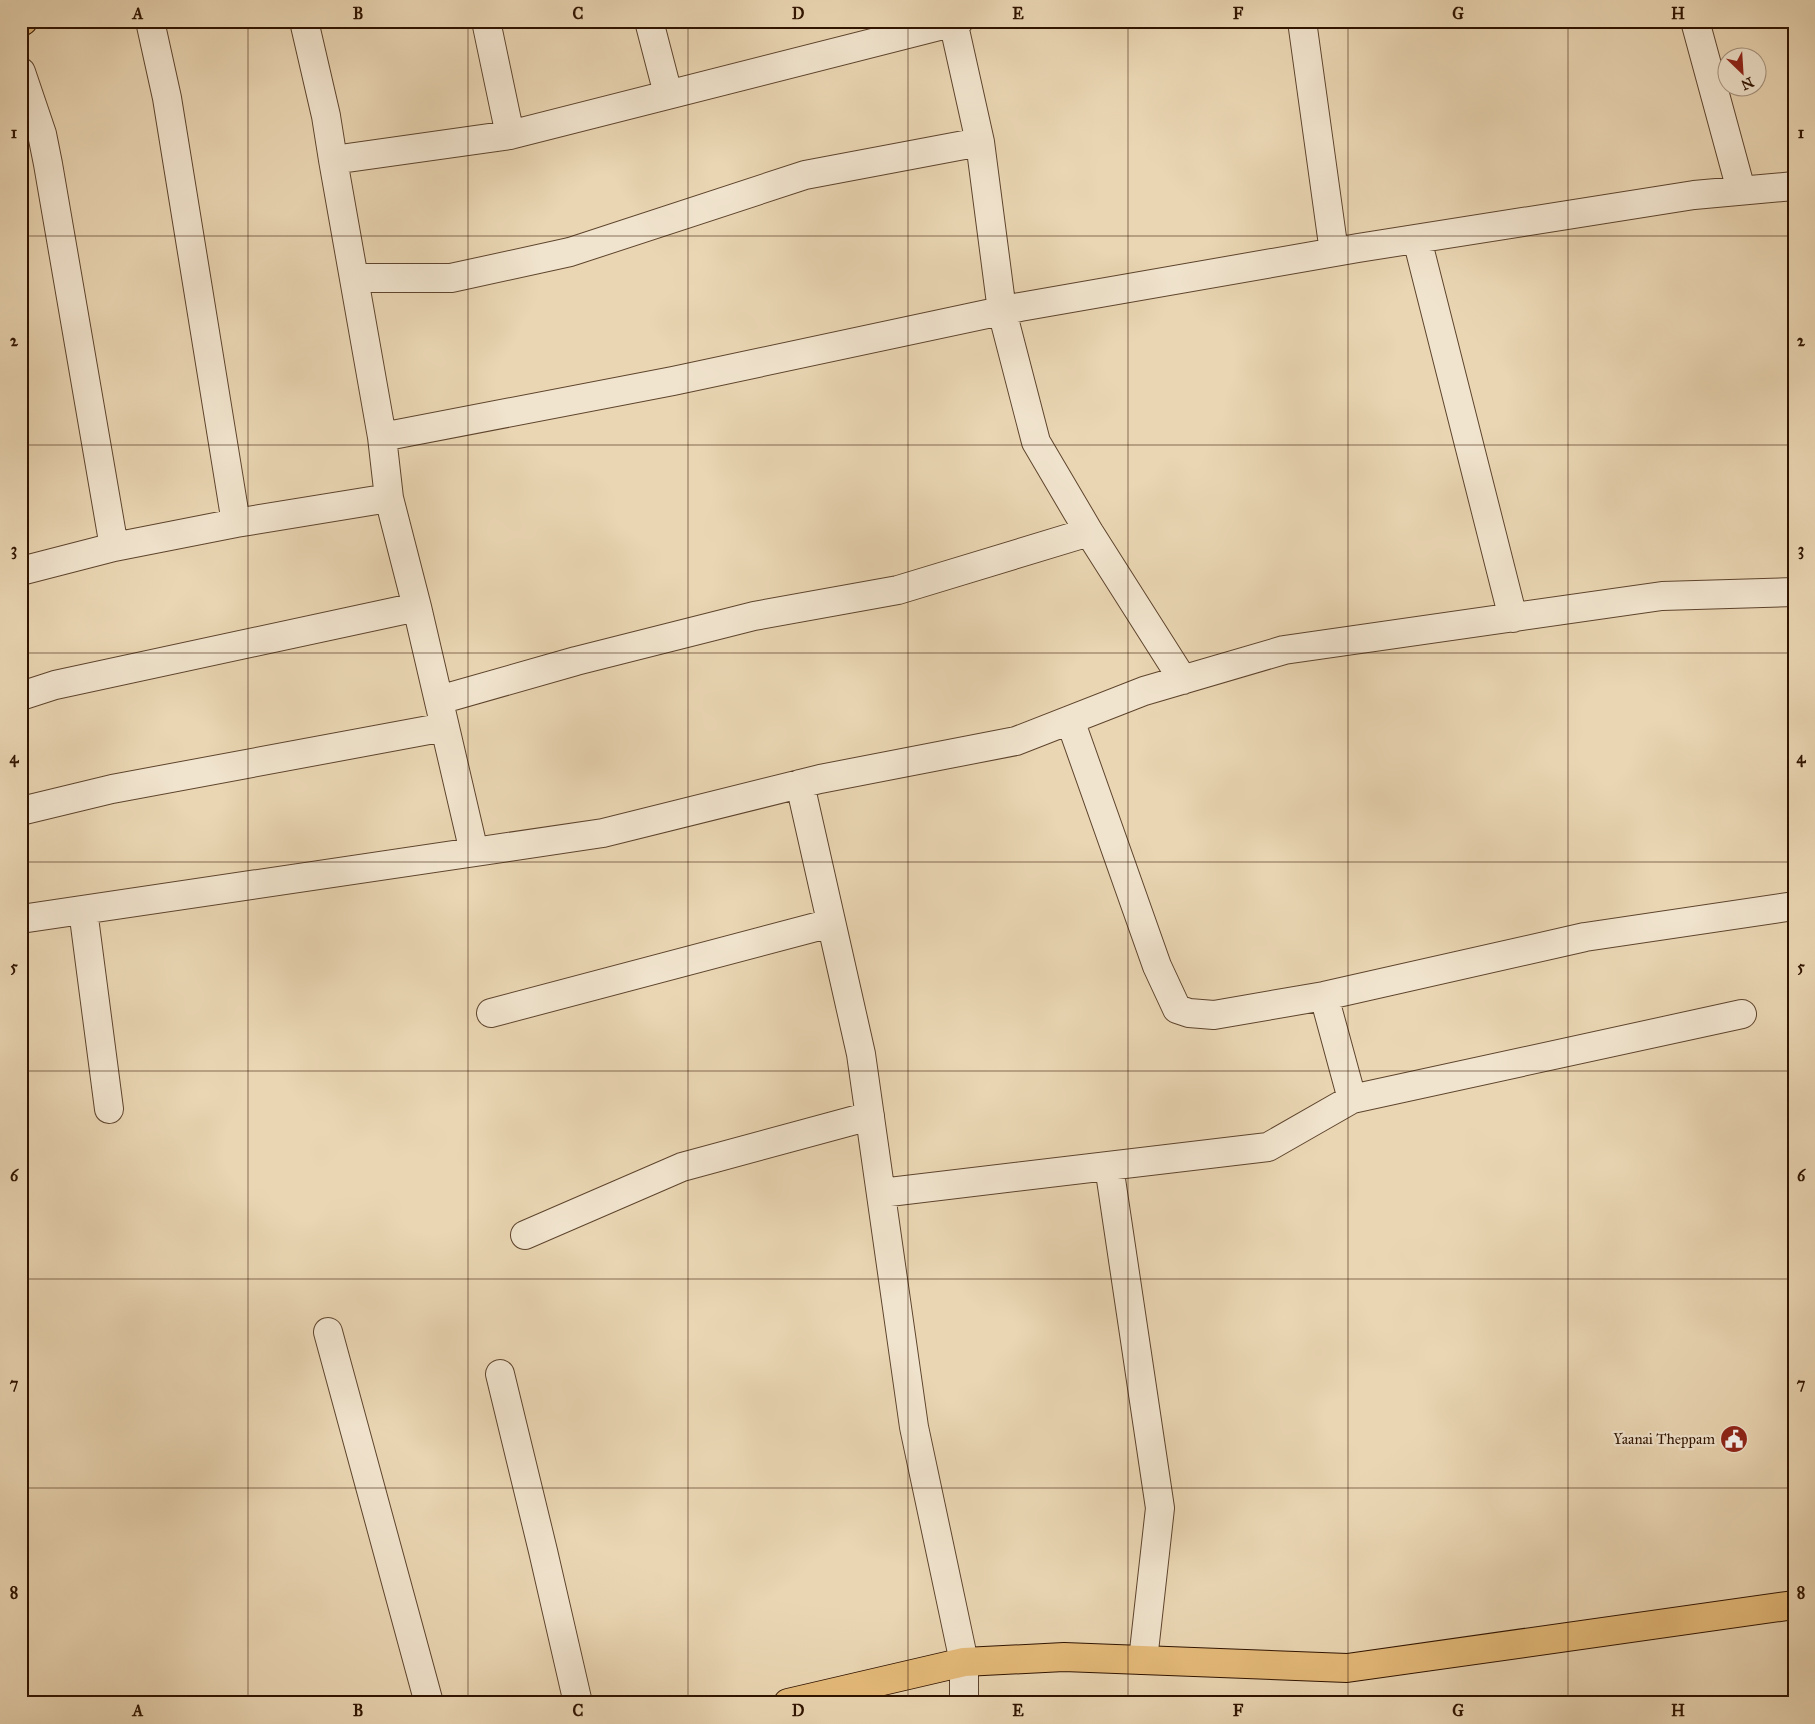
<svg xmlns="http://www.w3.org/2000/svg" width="1815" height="1724" font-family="'IM FELL Great Primer',serif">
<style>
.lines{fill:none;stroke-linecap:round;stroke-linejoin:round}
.minor-casing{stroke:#5e442d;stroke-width:30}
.major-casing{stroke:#301400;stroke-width:30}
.minor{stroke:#f1e4ce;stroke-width:28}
.major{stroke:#e5bb7a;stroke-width:28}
.grid{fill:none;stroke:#301400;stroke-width:1;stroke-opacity:0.55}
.labels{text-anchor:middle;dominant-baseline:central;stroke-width:4.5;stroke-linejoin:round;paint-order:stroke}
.poi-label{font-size:15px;fill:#301400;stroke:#f1e4ce;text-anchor:end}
.neatline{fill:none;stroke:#301400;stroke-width:2}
.grid-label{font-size:16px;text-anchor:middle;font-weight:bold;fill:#301400}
</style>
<rect width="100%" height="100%" fill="#ead6b3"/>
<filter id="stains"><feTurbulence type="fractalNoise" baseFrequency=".004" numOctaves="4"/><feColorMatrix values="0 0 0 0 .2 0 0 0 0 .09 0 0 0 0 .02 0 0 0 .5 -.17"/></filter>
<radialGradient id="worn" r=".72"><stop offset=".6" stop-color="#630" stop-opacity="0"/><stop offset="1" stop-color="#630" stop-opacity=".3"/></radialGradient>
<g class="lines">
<g class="minor-casing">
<path id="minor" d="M 150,21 L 167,98 L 236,523
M 304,21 L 326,116 L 333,160 L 382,437 L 389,498 L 417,607 L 474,852
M 486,21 L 510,135
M 649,21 L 668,94
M 953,21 L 980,142 L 1002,311 L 1036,442 L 1089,532 L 1183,680
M 1302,21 L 1334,252
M 1695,21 L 1741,190
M 21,72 L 42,134 L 48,164 L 114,547
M 333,160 L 510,135 L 959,21
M 1417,239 L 1513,618
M 354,278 L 451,278 L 570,252 L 805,175 L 980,142
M 382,437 L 673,381 L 1020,307 L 1358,248 L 1694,195 L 1794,186
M 21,571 L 114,547 L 236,523 L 389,498
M 21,696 L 55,685 L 417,607
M 439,700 L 576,661 L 754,616 L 898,590 L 1089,532
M 1070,720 L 1157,966 L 1177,1009 L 1189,1013 L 1214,1015 L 1324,996 L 1585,937 L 1794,906
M 800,784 L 861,1054 L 914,1427 L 964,1662 L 964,1703
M 21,811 L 112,789 L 445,727
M 83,910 L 109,1109
M 21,919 L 603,833 L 820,779 L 1016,741 L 1144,691 L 1284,650 L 1662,596 L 1794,592
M 1324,996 L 1352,1099
M 491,1013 L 831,923
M 1109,1166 L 1160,1508 L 1143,1660
M 881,1193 L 1268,1147 L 1352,1099 L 1742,1014
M 525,1235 L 682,1167 L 870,1116
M 328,1332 L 429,1703
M 500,1374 L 543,1551 L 578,1703"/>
</g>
<g class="major-casing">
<path id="major" d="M 21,22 L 23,21
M 788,1703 L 964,1662 L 1064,1657 L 1347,1668 L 1794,1605"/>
</g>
<use href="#minor" class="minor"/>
<use href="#major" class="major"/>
</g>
<path class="grid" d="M 248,21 L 248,1703M 468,21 L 468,1703M 688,21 L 688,1703M 908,21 L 908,1703M 1128,21 L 1128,1703M 1348,21 L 1348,1703M 1568,21 L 1568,1703M 21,236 L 1794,236M 21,445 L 1794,445M 21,653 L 1794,653M 21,862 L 1794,862M 21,1071 L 1794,1071M 21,1279 L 1794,1279M 21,1488 L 1794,1488"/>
<defs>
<g id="civic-disc" transform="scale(1.4375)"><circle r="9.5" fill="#8f2418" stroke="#f1e4ce"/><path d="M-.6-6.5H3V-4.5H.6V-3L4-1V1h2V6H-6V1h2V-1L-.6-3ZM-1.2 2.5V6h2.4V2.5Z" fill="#fff"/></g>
</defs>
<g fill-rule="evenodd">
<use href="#civic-disc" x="1734" y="1439"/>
</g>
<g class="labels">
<g class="poi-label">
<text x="1715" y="1439">Yaanai Theppam</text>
</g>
</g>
<rect width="1815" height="1724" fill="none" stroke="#ead6b3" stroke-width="55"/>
<g transform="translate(1742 72) rotate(155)"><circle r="24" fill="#f1e4ce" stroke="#a4917c"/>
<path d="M0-4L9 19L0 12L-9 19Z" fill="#8f2418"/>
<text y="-8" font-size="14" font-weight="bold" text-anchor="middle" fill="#301400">N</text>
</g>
<rect x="28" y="28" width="1760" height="1668" class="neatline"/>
<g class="grid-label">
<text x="138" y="19">A</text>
<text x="358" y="19">B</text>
<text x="578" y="19">C</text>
<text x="798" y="19">D</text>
<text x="1018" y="19">E</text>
<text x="1238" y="19">F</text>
<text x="1458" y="19">G</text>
<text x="1678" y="19">H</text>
<text x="14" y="138">1</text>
<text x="1801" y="138">1</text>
<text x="14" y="346">2</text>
<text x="1801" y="346">2</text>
<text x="14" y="555">3</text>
<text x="1801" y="555">3</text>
<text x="14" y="763">4</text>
<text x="1801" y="763">4</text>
<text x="14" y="972">5</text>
<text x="1801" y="972">5</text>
<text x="14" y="1181">6</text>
<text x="1801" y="1181">6</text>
<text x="14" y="1389">7</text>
<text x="1801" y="1389">7</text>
<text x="14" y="1598">8</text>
<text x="1801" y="1598">8</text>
<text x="138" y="1716">A</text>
<text x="358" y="1716">B</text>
<text x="578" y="1716">C</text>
<text x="798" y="1716">D</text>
<text x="1018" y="1716">E</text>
<text x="1238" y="1716">F</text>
<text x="1458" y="1716">G</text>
<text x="1678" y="1716">H</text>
</g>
<rect width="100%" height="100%" filter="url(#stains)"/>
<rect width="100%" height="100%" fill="url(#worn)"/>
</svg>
